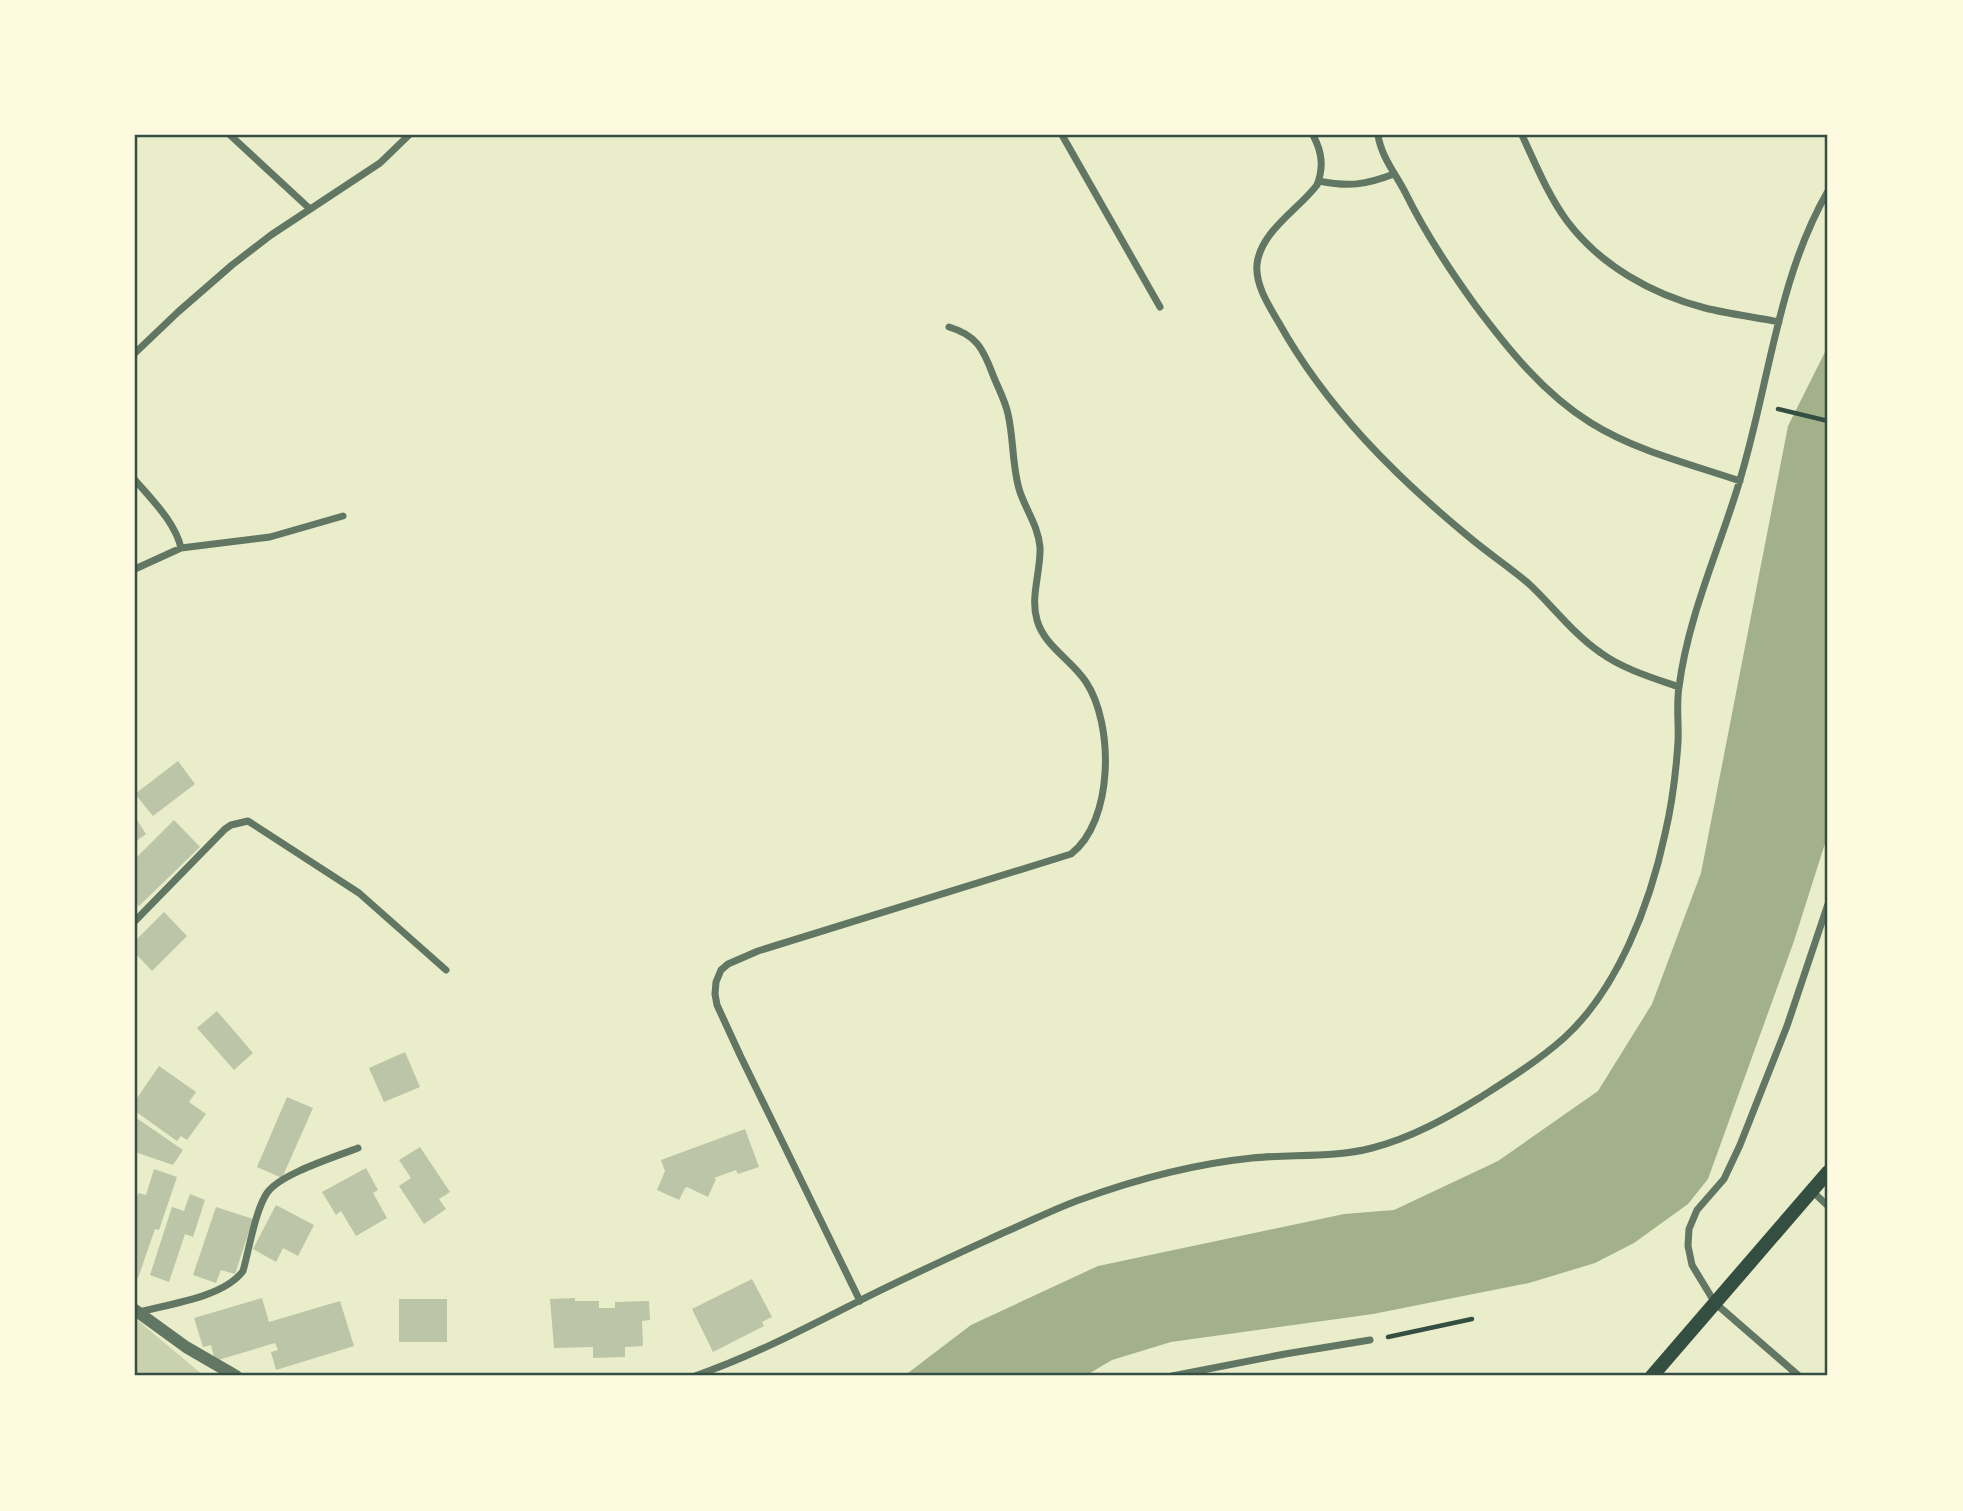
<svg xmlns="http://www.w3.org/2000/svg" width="1963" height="1511" font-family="Commissioner,sans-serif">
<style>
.green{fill:#cad2ad}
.water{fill:#a3b18a}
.building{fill:#bcc5a7}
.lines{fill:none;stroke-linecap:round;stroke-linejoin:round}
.path{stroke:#344e41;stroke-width:4.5}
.minor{stroke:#617663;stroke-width:7}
.tertiary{stroke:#617663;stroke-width:12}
.secondary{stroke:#344e41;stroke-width:14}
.neatline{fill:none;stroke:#344e41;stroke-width:2.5}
</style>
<rect width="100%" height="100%" fill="#e9edc9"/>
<path class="green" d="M 135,1318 L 204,1376 L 135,1376 Z"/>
<path class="water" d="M 1828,346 L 1828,834 L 1794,941 L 1708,1179 L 1688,1204 L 1634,1243 L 1595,1263 L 1529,1283 L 1373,1314 L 1171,1342 L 1112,1360 L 1085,1376 L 904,1376 L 971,1325 L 1098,1266 L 1344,1214 L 1394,1210 L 1498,1161 L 1598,1091 L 1652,1004 L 1701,873 L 1788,426 Z"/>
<path class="building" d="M 178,761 L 195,784 L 153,816 L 135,794 Z
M 135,817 L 146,834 L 135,842 Z
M 174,820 L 200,847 L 139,906 L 135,902 L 135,859 Z
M 164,912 L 187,936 L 152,971 L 135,953 L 135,941 Z
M 217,1011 L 253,1053 L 234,1070 L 197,1028 Z
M 405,1052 L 420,1087 L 384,1102 L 369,1068 Z
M 159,1066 L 196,1092 L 189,1102 L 206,1114 L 187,1140 L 181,1136 L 177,1141 L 135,1111 L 135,1101 Z
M 287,1097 L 313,1108 L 282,1178 L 257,1167 Z
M 135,1117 L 183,1150 L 173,1165 L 135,1152 Z
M 745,1129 L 759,1167 L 738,1174 L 736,1170 L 714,1178 L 716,1179 L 708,1197 L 687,1187 L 685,1188 L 679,1200 L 657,1190 L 665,1171 L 661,1160 Z
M 420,1147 L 450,1192 L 439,1199 L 446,1209 L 424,1224 L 399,1186 L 411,1178 L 399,1160 Z
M 366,1168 L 378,1190 L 373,1193 L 387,1218 L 356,1236 L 341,1211 L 336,1215 L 322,1192 Z
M 154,1169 L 177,1177 L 159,1230 L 155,1229 L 138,1278 L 135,1277 L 135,1203 L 138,1193 L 146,1195 Z
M 190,1194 L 205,1200 L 193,1237 L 185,1234 L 169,1282 L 150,1275 L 172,1207 L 184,1211 Z
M 276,1205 L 314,1225 L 298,1256 L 283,1248 L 276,1262 L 253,1249 Z
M 216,1207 L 253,1219 L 235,1274 L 221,1270 L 216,1283 L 193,1275 Z
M 752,1279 L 772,1317 L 762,1322 L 764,1326 L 713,1352 L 692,1309 Z
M 262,1298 L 269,1322 L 340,1301 L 354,1346 L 276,1370 L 271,1352 L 278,1350 L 275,1343 L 215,1361 L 211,1345 L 203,1347 L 194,1318 Z
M 575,1298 L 575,1301 L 599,1301 L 599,1308 L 615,1308 L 615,1302 L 649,1301 L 650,1320 L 642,1321 L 643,1346 L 625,1347 L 625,1357 L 593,1358 L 593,1347 L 554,1348 L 550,1299 Z
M 399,1299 L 447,1299 L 447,1342 L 399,1342 Z"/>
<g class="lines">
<path class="path" d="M 1778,409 L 1828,421
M 1388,1337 L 1472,1319"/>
<path class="minor" d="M 230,135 L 310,209
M 1062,135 L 1160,307
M 1313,135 C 1322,152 1324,167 1317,185 C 1298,210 1261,231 1257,264 C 1255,285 1269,306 1279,323 C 1326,407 1395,476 1469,537 C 1488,553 1509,567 1528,583 C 1552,605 1573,634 1601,653 C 1623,669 1653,678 1679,687
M 1378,135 C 1381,156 1395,173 1405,192 C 1425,233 1449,269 1475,305 C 1508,349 1544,394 1591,423 C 1636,451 1690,464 1740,481
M 1522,135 C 1535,163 1548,195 1567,221 C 1600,265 1651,294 1705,308 C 1729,314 1755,317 1779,322
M 1319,181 C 1349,187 1365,185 1394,174
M 135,353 L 178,312 L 232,265 L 271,235 L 380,163 L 409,135
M 135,480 C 152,500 175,522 181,548
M 135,569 L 181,548 L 270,537 L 343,516
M 135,921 L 225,829 L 231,825 L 248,821 L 359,893 L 446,970
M 1812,1191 L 1828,1206
M 860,1301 L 740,1055 L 717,1005 L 715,994 L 716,982 L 721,970 L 728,964 L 758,951 L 1071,854 C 1114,821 1114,724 1086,682 C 1072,660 1044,646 1037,620 C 1030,597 1041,571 1040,547 C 1038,526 1027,512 1020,492 C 1012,468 1014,440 1008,414 C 1005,400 998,388 993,375 C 983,348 976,335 949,327
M 139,1312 C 170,1304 224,1297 243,1271 C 249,1250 255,1211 267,1193 C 280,1174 335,1157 358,1148
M 695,1376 C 750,1357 802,1330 855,1303 C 904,1278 955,1255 1005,1232 C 1031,1221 1056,1208 1082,1199 C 1137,1179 1194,1164 1252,1158 C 1292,1154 1334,1158 1372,1148 C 1411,1138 1447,1118 1481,1097 C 1509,1079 1538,1061 1564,1038 C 1618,989 1650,904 1665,834 C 1672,804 1676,773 1678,742 C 1679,724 1676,705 1679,687 C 1688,616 1719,550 1739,483 C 1769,386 1777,279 1828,191
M 1172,1376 L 1285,1354 L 1370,1340
M 1799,1376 L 1715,1303 L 1692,1265 L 1688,1246 L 1689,1229 L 1697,1210 L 1724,1179 L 1740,1145 L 1787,1026 L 1828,904"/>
<path class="tertiary" d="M 135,1310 L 186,1347 L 236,1376"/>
<path class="secondary" d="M 1652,1376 L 1828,1172"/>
</g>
<rect width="1963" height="1511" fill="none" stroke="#fefae0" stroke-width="273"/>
<rect x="136" y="136" width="1690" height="1238" class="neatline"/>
</svg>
